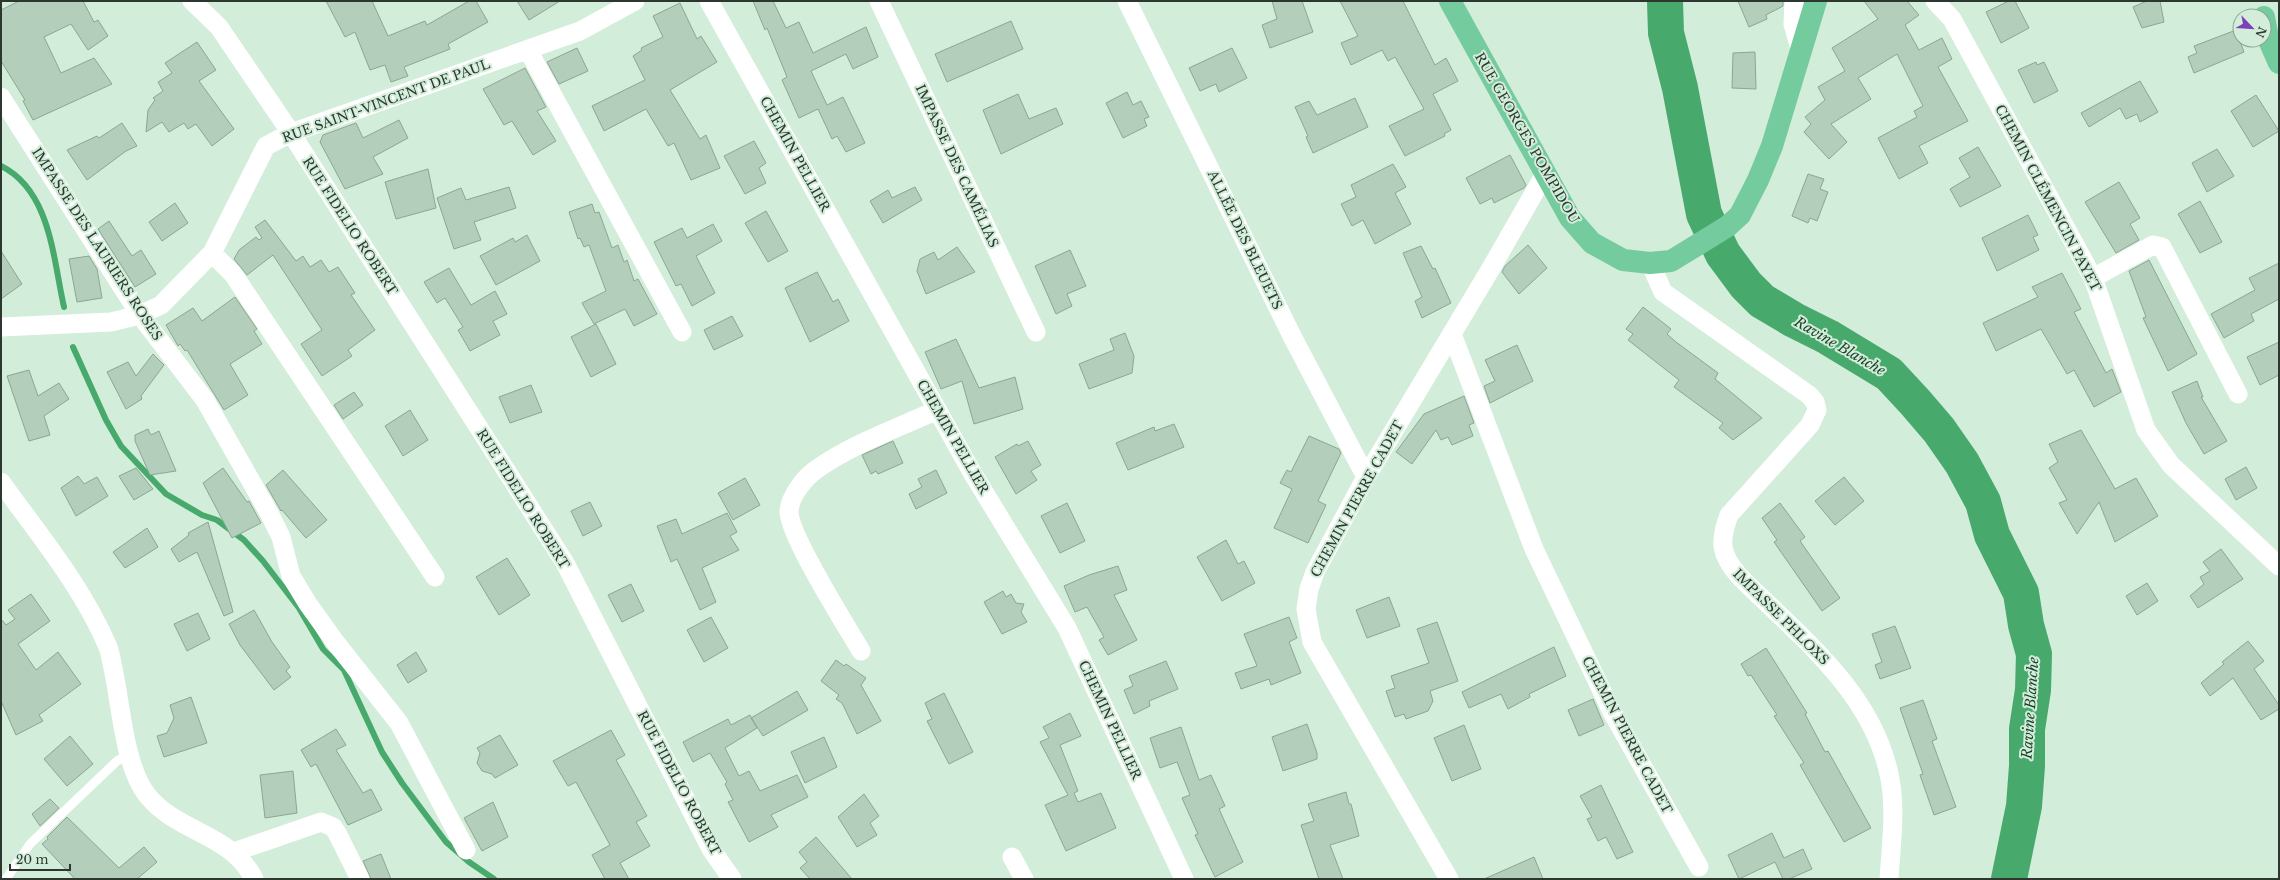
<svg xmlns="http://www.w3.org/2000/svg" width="2280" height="880" font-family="'Libre Baskerville',serif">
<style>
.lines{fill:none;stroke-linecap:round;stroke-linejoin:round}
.stream{stroke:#48a96c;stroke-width:6}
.river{stroke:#48a96c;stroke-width:36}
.building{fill:#b3ceba;stroke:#8ca693}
.lane{stroke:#fff;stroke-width:9}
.street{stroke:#fff;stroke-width:19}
.primary{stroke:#74cb9e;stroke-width:22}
.labels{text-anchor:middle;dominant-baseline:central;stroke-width:4;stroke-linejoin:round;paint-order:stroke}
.street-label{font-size:13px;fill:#2d3730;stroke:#d2edd9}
.water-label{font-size:14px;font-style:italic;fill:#173f26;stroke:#d2edd9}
</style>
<rect width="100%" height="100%" fill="#d2edd9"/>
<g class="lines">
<path class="stream" d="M 1,166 C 51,191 53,259 64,307
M 73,347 L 106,420 L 121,446 L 166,494 L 202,515 L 217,520 L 244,540 L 263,561 L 299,608 L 323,649 L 344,670 L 382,752 L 402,783 L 446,842 L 469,862 L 494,879"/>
<path class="river" d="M 1665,1 L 1666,33 L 1680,88 L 1704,214 L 1723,254 L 1746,285 L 1762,301 L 1794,320 L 1828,337 L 1889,374 L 1915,402 L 1939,430 L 1962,463 L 1983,502 L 1992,535 L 2021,593 L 2026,625 L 2034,654 L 2033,690 L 2027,729 L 2027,766 L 2024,806 L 2009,879"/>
</g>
<path class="building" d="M 19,1 L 83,1 L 94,22 L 98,20 L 108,36 L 88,50 L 71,24 L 44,37 L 61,73 L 94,58 L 112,84 L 33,120 L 23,101 L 25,100 L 1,61 L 1,10 Z
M 326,1 L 372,1 L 388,36 L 425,21 L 427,25 L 469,1 L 476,1 L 488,22 L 448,44 L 450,49 L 404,67 L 408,76 L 391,82 L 385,65 L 370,70 L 355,32 L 345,37 Z
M 517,1 L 560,1 L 529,20 Z
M 753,1 L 773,1 L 786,28 L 799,22 L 813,53 L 866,27 L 878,57 L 853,69 L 846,54 L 811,71 L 827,105 L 843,97 L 865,143 L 846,152 L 837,136 L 832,139 L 818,109 L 799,118 L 782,80 L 787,77 L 767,28 L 765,30 Z
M 1272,1 L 1302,1 L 1313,32 L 1270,48 L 1262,25 L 1277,19 Z
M 1340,1 L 1403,1 L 1435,65 L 1446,58 L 1458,81 L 1433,94 L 1451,130 L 1444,134 L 1445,136 L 1405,156 L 1389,126 L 1424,109 L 1395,57 L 1388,61 L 1382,50 L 1351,65 L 1341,43 L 1358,36 Z
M 1738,1 L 1783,1 L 1783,6 L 1766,15 L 1767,19 L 1749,27 Z
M 1864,1 L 1907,1 L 1919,15 L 1905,25 L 1919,50 L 1942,38 L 1952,59 L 1938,67 L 1968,121 L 1919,146 L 1928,163 L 1899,179 L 1878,138 L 1917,117 L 1914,111 L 1923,106 L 1897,54 L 1858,78 L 1871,99 L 1831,124 L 1847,142 L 1829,159 L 1804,132 L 1811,124 L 1805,117 L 1825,100 L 1818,87 L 1845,71 L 1832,48 L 1878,19 Z
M 2009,1 L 2015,1 L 2029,28 L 2001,43 L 1986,12 Z
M 2147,1 L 2160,1 L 2164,22 L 2142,28 L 2133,7 Z
M 680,3 L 697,39 L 701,36 L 717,62 L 670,90 L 700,139 L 706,135 L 720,168 L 691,180 L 674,143 L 668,146 L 646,109 L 604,131 L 592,106 L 645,80 L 633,56 L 642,50 L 641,48 L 663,37 L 653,16 Z
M 1011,21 L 1023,49 L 947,82 L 935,54 Z
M 2236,30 L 2244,52 L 2194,73 L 2188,57 L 2197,53 L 2194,46 Z
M 197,42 L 216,70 L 199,81 L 234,129 L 212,146 L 196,124 L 188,129 L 184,123 L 169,132 L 162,122 L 146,132 L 148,110 L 155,100 L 153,98 L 163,91 L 158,82 L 172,73 L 165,63 Z
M 577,48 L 588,71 L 559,84 L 547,62 Z
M 1232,48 L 1247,78 L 1219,92 L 1216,84 L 1200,91 L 1189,68 Z
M 1755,52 L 1756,89 L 1732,88 L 1733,53 Z
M 2036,62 L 2037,65 L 2044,62 L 2058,91 L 2034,103 L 2018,70 Z
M 525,68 L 546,107 L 537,111 L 556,141 L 533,155 L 512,121 L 504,125 L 483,89 Z
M 2140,81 L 2158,112 L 2140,122 L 2137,114 L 2126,119 L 2120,108 L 2089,127 L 2081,113 Z
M 1127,92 L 1133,105 L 1141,101 L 1149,117 L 1144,119 L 1147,126 L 1123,138 L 1106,103 Z
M 1018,94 L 1029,119 L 1056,108 L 1063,124 L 1001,154 L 983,110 Z
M 2256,95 L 2279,131 L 2253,147 L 2231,111 Z
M 1355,98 L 1368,127 L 1313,153 L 1306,137 L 1308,136 L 1295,107 L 1309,101 L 1317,115 Z
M 399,120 L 408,138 L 373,157 L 383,174 L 345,189 L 320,142 L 323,135 L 356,123 L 363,138 Z
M 122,123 L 137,146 L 126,151 L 87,180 L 67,150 L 97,136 L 99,138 Z
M 754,141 L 766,163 L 759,168 L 766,183 L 745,194 L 724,156 Z
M 1978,147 L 2001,186 L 1960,207 L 1950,189 L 1970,177 L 1959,158 Z
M 2217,149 L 2234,176 L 2207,192 L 2192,163 Z
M 1510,155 L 1526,185 L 1524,188 L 1494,203 L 1492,198 L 1480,204 L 1466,178 Z
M 1393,164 L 1406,187 L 1395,193 L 1411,224 L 1375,244 L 1363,220 L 1352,226 L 1341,204 L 1356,197 L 1351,185 Z
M 428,169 L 436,208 L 396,219 L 385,182 Z
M 1808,174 L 1824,179 L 1820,189 L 1828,192 L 1817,221 L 1810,218 L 1808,223 L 1792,216 Z
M 2119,182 L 2140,218 L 2130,224 L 2139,240 L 2116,253 L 2085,202 Z
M 509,187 L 516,208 L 474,222 L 481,240 L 454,249 L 437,198 L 461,188 L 466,200 Z
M 915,187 L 922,200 L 883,223 L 870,201 L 888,190 L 892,198 Z
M 2200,201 L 2222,242 L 2200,253 L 2178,214 Z
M 175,203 L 188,223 L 162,241 L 149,222 Z
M 592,204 L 595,213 L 599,212 L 612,248 L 618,245 L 624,262 L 627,260 L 634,281 L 638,279 L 657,314 L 634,326 L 625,309 L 594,324 L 582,303 L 606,291 L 589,245 L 584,247 L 580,238 L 578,239 L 569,212 Z
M 766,211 L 788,251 L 768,262 L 745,223 Z
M 2028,215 L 2038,235 L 2033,237 L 2039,250 L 1997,271 L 1982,238 Z
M 265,220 L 296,261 L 303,256 L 310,267 L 321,260 L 329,272 L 338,267 L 355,293 L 351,295 L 375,330 L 348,350 L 352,356 L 322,376 L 301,344 L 322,330 L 273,255 L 247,275 L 234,259 L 239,250 L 256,237 L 259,240 L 262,238 L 255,227 Z
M 109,221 L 132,256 L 141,250 L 156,274 L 135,287 L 98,229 Z
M 713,224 L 722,241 L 696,256 L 715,293 L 692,306 L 681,284 L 676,286 L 654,242 L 682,228 L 687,238 Z
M 527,235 L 540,261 L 496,285 L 480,256 L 513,238 L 515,242 Z
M 1528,245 L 1547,268 L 1519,294 L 1502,272 L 1505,266 Z
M 1421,246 L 1433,269 L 1435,268 L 1451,303 L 1422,318 L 1415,301 L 1422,297 L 1403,253 Z
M 957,247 L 975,272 L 926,294 L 917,271 L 920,259 L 934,252 L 938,260 Z
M 1070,250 L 1086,286 L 1067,294 L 1072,306 L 1056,314 L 1035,266 Z
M 1,251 L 22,284 L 1,299 Z
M 89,256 L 97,269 L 102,298 L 77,302 L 69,259 Z
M 2149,260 L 2197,354 L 2168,371 L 2143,318 L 2146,317 L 2129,271 Z
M 2279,263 L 2279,299 L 2251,314 L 2254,321 L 2224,338 L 2211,314 L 2255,290 L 2249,278 Z
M 449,268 L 471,305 L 495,291 L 507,314 L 493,321 L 500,335 L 470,351 L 458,330 L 463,327 L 445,298 L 437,303 L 424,282 Z
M 817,272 L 833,302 L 838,299 L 849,321 L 810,342 L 785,288 Z
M 2062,273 L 2081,309 L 2074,312 L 2106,373 L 2112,369 L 2121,392 L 2094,407 L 2074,370 L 2067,374 L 2041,329 L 1996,351 L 1983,323 L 2038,297 L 2032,287 Z
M 235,297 L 257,329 L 254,331 L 262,344 L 230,364 L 248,395 L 224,410 L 187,350 L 185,351 L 180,344 L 178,346 L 166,325 L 193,308 L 202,321 Z
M 1643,307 L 1671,329 L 1667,334 L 1676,342 L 1718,373 L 1715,379 L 1762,418 L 1733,440 L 1719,428 L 1723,423 L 1674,387 L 1679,380 L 1628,340 L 1633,334 L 1626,329 Z
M 732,316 L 743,336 L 714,350 L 704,330 Z
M 596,324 L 616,364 L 591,377 L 571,337 Z
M 1125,333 L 1134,356 L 1132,373 L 1089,389 L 1079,364 L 1114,350 L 1110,339 Z
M 956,339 L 979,388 L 1015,377 L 1023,409 L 974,424 L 962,381 L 941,389 L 925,352 Z
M 2279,342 L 2279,375 L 2260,385 L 2247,357 Z
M 1517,345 L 1533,381 L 1490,403 L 1484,386 L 1495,381 L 1485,360 Z
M 153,354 L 164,365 L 141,396 L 142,399 L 126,409 L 107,372 L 128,362 L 136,376 Z
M 29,370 L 38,396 L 59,383 L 69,399 L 44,416 L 50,435 L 29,441 L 7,376 Z
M 2197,381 L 2203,397 L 2201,397 L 2227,441 L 2204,454 L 2186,423 L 2172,392 Z
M 531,385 L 542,412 L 510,423 L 499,397 Z
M 354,392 L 363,405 L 343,419 L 334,405 Z
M 1464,396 L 1474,423 L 1469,425 L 1473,436 L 1452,445 L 1448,437 L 1441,440 L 1436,430 L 1412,464 L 1396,452 L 1424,414 Z
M 410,410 L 428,440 L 403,456 L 385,426 Z
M 1174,424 L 1184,447 L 1128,470 L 1116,443 L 1154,427 L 1155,431 Z
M 148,429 L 151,435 L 159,431 L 176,471 L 150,475 L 135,441 L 135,435 Z
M 2081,430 L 2115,489 L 2136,478 L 2158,516 L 2115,542 L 2099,502 L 2077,534 L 2059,503 L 2067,500 L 2049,468 L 2058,462 L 2049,444 Z
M 1309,436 L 1339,449 L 1341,453 L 1318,501 L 1326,505 L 1308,543 L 1274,528 L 1292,489 L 1280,483 L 1287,470 L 1291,472 Z
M 893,441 L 903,463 L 878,474 L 876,471 L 871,474 L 862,455 Z
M 1028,441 L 1041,465 L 1031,471 L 1037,480 L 1016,494 L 995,457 L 1017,444 L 1018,446 Z
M 2246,467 L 2257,488 L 2236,500 L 2225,479 Z
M 136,468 L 153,489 L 134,500 L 119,476 Z
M 223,468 L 247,502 L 249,501 L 261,523 L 232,538 L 203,483 Z
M 283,470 L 327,520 L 306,538 L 282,510 L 281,511 L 266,485 Z
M 936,470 L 947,493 L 916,509 L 909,494 L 922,487 L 918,479 Z
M 78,476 L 84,484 L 97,477 L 108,496 L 76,516 L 61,488 Z
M 1844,477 L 1864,501 L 1835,525 L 1815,501 Z
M 745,478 L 760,505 L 733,520 L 718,493 Z
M 590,502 L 602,526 L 583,536 L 571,511 Z
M 1067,503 L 1085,541 L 1060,553 L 1041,516 Z
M 1780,503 L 1805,537 L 1800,541 L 1840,598 L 1822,611 L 1774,542 L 1777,540 L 1762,518 Z
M 727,513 L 737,532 L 730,536 L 739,550 L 702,568 L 716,602 L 700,610 L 677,559 L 671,562 L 657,526 L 676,519 L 682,534 Z
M 208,522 L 233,612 L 224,616 L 197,552 L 179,562 L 171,549 L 189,535 L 188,533 Z
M 147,528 L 158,547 L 125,568 L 113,552 Z
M 1226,540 L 1238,564 L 1244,561 L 1255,583 L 1222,601 L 1197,557 Z
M 2221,549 L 2243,579 L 2198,608 L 2190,596 L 2204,584 L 2200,577 L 2210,571 L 2203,562 Z
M 507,558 L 530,595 L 499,615 L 476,577 Z
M 1118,566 L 1127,590 L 1114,595 L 1137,640 L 1108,655 L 1099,640 L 1104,637 L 1087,607 L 1075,612 L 1064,586 L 1089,575 Z
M 2147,583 L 2158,601 L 2137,615 L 2126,596 Z
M 631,584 L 644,611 L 622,622 L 608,595 Z
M 1003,591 L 1006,597 L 1011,594 L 1016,603 L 1024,604 L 1021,612 L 1027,622 L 1002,634 L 984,602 Z
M 31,594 L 50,621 L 18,644 L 36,670 L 58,652 L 81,684 L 39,715 L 43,721 L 16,735 L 1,701 L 1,619 L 6,625 L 15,619 L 8,610 Z
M 1389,597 L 1400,626 L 1367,638 L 1356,610 Z
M 254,610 L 272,642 L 290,667 L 286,671 L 291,677 L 274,690 L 240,645 L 229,624 Z
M 198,613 L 210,639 L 187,651 L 174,624 Z
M 711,617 L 728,648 L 704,662 L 687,630 Z
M 1289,617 L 1297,638 L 1289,642 L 1301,673 L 1271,685 L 1269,679 L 1241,689 L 1235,673 L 1257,666 L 1244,634 Z
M 1437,622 L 1458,681 L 1430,691 L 1433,701 L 1428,711 L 1406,719 L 1404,714 L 1395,717 L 1386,691 L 1395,688 L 1391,676 L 1429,663 L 1417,629 Z
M 1895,626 L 1911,668 L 1880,679 L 1875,665 L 1882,662 L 1872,634 Z
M 2248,641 L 2264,661 L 2254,669 L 2279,705 L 2279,709 L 2261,720 L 2233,678 L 2210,696 L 2201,683 L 2224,664 L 2222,662 Z
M 1554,647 L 1566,676 L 1529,694 L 1530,697 L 1508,709 L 1501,694 L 1469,708 L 1462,692 Z
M 1766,648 L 1807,713 L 1805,714 L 1825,752 L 1828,751 L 1871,828 L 1844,842 L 1800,765 L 1804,763 L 1774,716 L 1777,715 L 1751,675 L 1748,676 L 1741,664 Z
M 416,652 L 427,671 L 408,683 L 397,665 Z
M 836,660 L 844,666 L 846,664 L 866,678 L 861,685 L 881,721 L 857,734 L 842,703 L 836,699 L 839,695 L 821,681 Z
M 1166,661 L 1178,689 L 1149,701 L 1150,706 L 1134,714 L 1124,690 L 1133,686 L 1129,676 Z
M 797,691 L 808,710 L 763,736 L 751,718 Z
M 944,693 L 973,752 L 949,764 L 927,721 L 932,719 L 925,703 Z
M 191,697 L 207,743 L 164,757 L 157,736 L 167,733 L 174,718 L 170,705 Z
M 1593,699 L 1604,725 L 1579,736 L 1568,710 Z
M 1923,700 L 1937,739 L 1932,741 L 1956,807 L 1934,815 L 1920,775 L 1923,774 L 1900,708 Z
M 1070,713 L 1081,736 L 1060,745 L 1078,791 L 1074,793 L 1078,802 L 1101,793 L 1116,828 L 1066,851 L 1045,805 L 1068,795 L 1040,742 L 1049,738 L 1043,727 Z
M 750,715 L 757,728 L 725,748 L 739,776 L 749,771 L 760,791 L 797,775 L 808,797 L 771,815 L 778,827 L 749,842 L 728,802 L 733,800 L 725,784 L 727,782 L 710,753 L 693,762 L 683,742 L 728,719 L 731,725 Z
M 1307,724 L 1317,753 L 1317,759 L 1283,771 L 1272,737 Z
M 1464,725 L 1481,769 L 1452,781 L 1434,738 Z
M 1181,727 L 1199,780 L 1211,775 L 1225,806 L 1219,809 L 1243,862 L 1215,877 L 1195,835 L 1198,834 L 1182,798 L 1190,795 L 1177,762 L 1160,768 L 1150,738 Z
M 336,729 L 346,745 L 336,750 L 363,793 L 371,789 L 382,810 L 348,825 L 316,764 L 311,767 L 301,750 Z
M 611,730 L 625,755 L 616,760 L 647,816 L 636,822 L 650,846 L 620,863 L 629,879 L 605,879 L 592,855 L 610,845 L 576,782 L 568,786 L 553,761 Z
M 500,735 L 518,765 L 495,778 L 492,774 L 482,771 L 477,763 L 480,753 L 477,748 Z
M 70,736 L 93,764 L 67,786 L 44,759 Z
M 824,737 L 837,767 L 805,783 L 791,752 Z
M 293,771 L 297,813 L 265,818 L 260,775 Z
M 1601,785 L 1633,852 L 1617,859 L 1606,837 L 1598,841 L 1587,819 L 1592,817 L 1580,796 Z
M 1346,792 L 1349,804 L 1351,804 L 1359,836 L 1330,845 L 1343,879 L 1319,879 L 1301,825 L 1314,821 L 1308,804 Z
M 864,794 L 879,816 L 870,823 L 877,835 L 857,847 L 838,817 Z
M 50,799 L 59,808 L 40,826 L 32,814 Z
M 493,802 L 508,837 L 482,851 L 464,818 Z
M 67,817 L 119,868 L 144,847 L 157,862 L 137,879 L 75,879 L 42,844 L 48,839 L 47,837 Z
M 1772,833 L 1784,858 L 1803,849 L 1812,869 L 1789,879 L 1783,879 L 1775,862 L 1739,879 L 1728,855 Z
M 816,837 L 852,879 L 810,879 L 800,868 L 807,862 L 799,852 Z
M 381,854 L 391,879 L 371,879 L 363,861 Z
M 1534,857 L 1543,879 L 1484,879 Z"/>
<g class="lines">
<path class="lane" d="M 6,879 L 30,844 L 117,761 L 129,754"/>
<path class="street" d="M 192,1 L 219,27 L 291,133 L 565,563 L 711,849 L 732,879
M 709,1 L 973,474 L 1067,628 L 1184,879
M 879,1 L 1036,332
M 1127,1 L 1292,336 L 1366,477
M 1794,1 L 1793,24 L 1800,49
M 1935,1 L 1952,19 L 2093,278 L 2146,430 L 2171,465 L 2279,566
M 528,50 L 682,332
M 1,97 L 140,315 L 205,400 L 269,513 L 281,537 L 291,576 L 308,604 L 336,643 L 399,723 L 466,850
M 212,253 L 233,274 L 435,577
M 1650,263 L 1663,292 L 1809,395 L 1815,402 L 1817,410 L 1810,425 L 1729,515 C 1719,542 1720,554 1739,576 C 1798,635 1874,692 1890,779 C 1896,811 1891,846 1889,879
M 2093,278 L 2153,245 L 2162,247 L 2238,394
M 1,327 L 111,322 L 140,315 L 161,305 L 212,253 L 266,146 L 291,133 L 580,31 L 635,1
M 1452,334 L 1534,549 L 1611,710 L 1699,867
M 1,482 C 39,535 82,586 108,647 C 111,655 112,665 114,673 C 121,708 125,767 147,795 C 177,833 231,833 254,879
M 861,651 C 847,627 788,534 789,511 C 790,496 805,477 817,469 C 852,444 898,428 937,410
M 234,852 L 321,822 L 333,827 L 337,833 L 360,879
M 1012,857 L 1024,879
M 1449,879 L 1312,642 L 1306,609 L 1309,589 L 1315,572 L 1366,477 L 1490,270 L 1545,174"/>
<path class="primary" d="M 1450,1 L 1570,218 L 1592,243 L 1623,260 L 1650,263 L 1671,261 L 1728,226 L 1740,215 L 1758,180 L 1772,146 L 1816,1
M 2264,17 L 2268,38 L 2279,63"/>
</g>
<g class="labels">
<g class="street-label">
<text transform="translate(386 101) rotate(-20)">RUE SAINT-VINCENT DE PAUL</text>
<text transform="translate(1527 138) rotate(60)">RUE GEORGES POMPIDOU</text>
<text transform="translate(795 154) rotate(61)">CHEMIN PELLIER</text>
<text transform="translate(957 166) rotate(65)">IMPASSE DES CAMÉLIAS</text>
<text transform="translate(2048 198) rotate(62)">CHEMIN CLÉMENCIN PAYET</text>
<text transform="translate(350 226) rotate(57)">RUE FIDELIO ROBERT</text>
<text transform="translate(1245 240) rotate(64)">ALLÉE DES BLEUETS</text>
<text transform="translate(97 244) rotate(57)">IMPASSE DES LAURIERS ROSES</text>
<text transform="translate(953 437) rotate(60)">CHEMIN PELLIER</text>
<text transform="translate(523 499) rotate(58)">RUE FIDELIO ROBERT</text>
<text transform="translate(1357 499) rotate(-61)">CHEMIN PIERRE CADET</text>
<text transform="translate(1781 617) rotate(45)">IMPASSE PHLOXS</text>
<text transform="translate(1110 720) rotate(65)">CHEMIN PELLIER</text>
<text transform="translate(1627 735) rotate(62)">CHEMIN PIERRE CADET</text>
<text transform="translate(679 783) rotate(62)">RUE FIDELIO ROBERT</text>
</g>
<g class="water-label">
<text transform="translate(1840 346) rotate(30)">Ravine Blanche</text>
<text transform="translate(2030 708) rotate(-86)">Ravine Blanche</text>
</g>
</g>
<rect width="2280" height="880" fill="none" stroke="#2d3730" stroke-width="4"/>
<g transform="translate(2252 28) rotate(115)"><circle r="19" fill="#d2edd9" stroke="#90a495"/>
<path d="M0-3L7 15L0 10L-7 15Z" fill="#7c41b8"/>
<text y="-6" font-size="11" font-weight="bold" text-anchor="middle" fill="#2d3730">N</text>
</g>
<path d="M10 864v6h60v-6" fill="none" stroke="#2d3730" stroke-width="2"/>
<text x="16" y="864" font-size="12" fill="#2d3730" stroke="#d2edd9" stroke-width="3" paint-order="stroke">20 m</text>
</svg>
